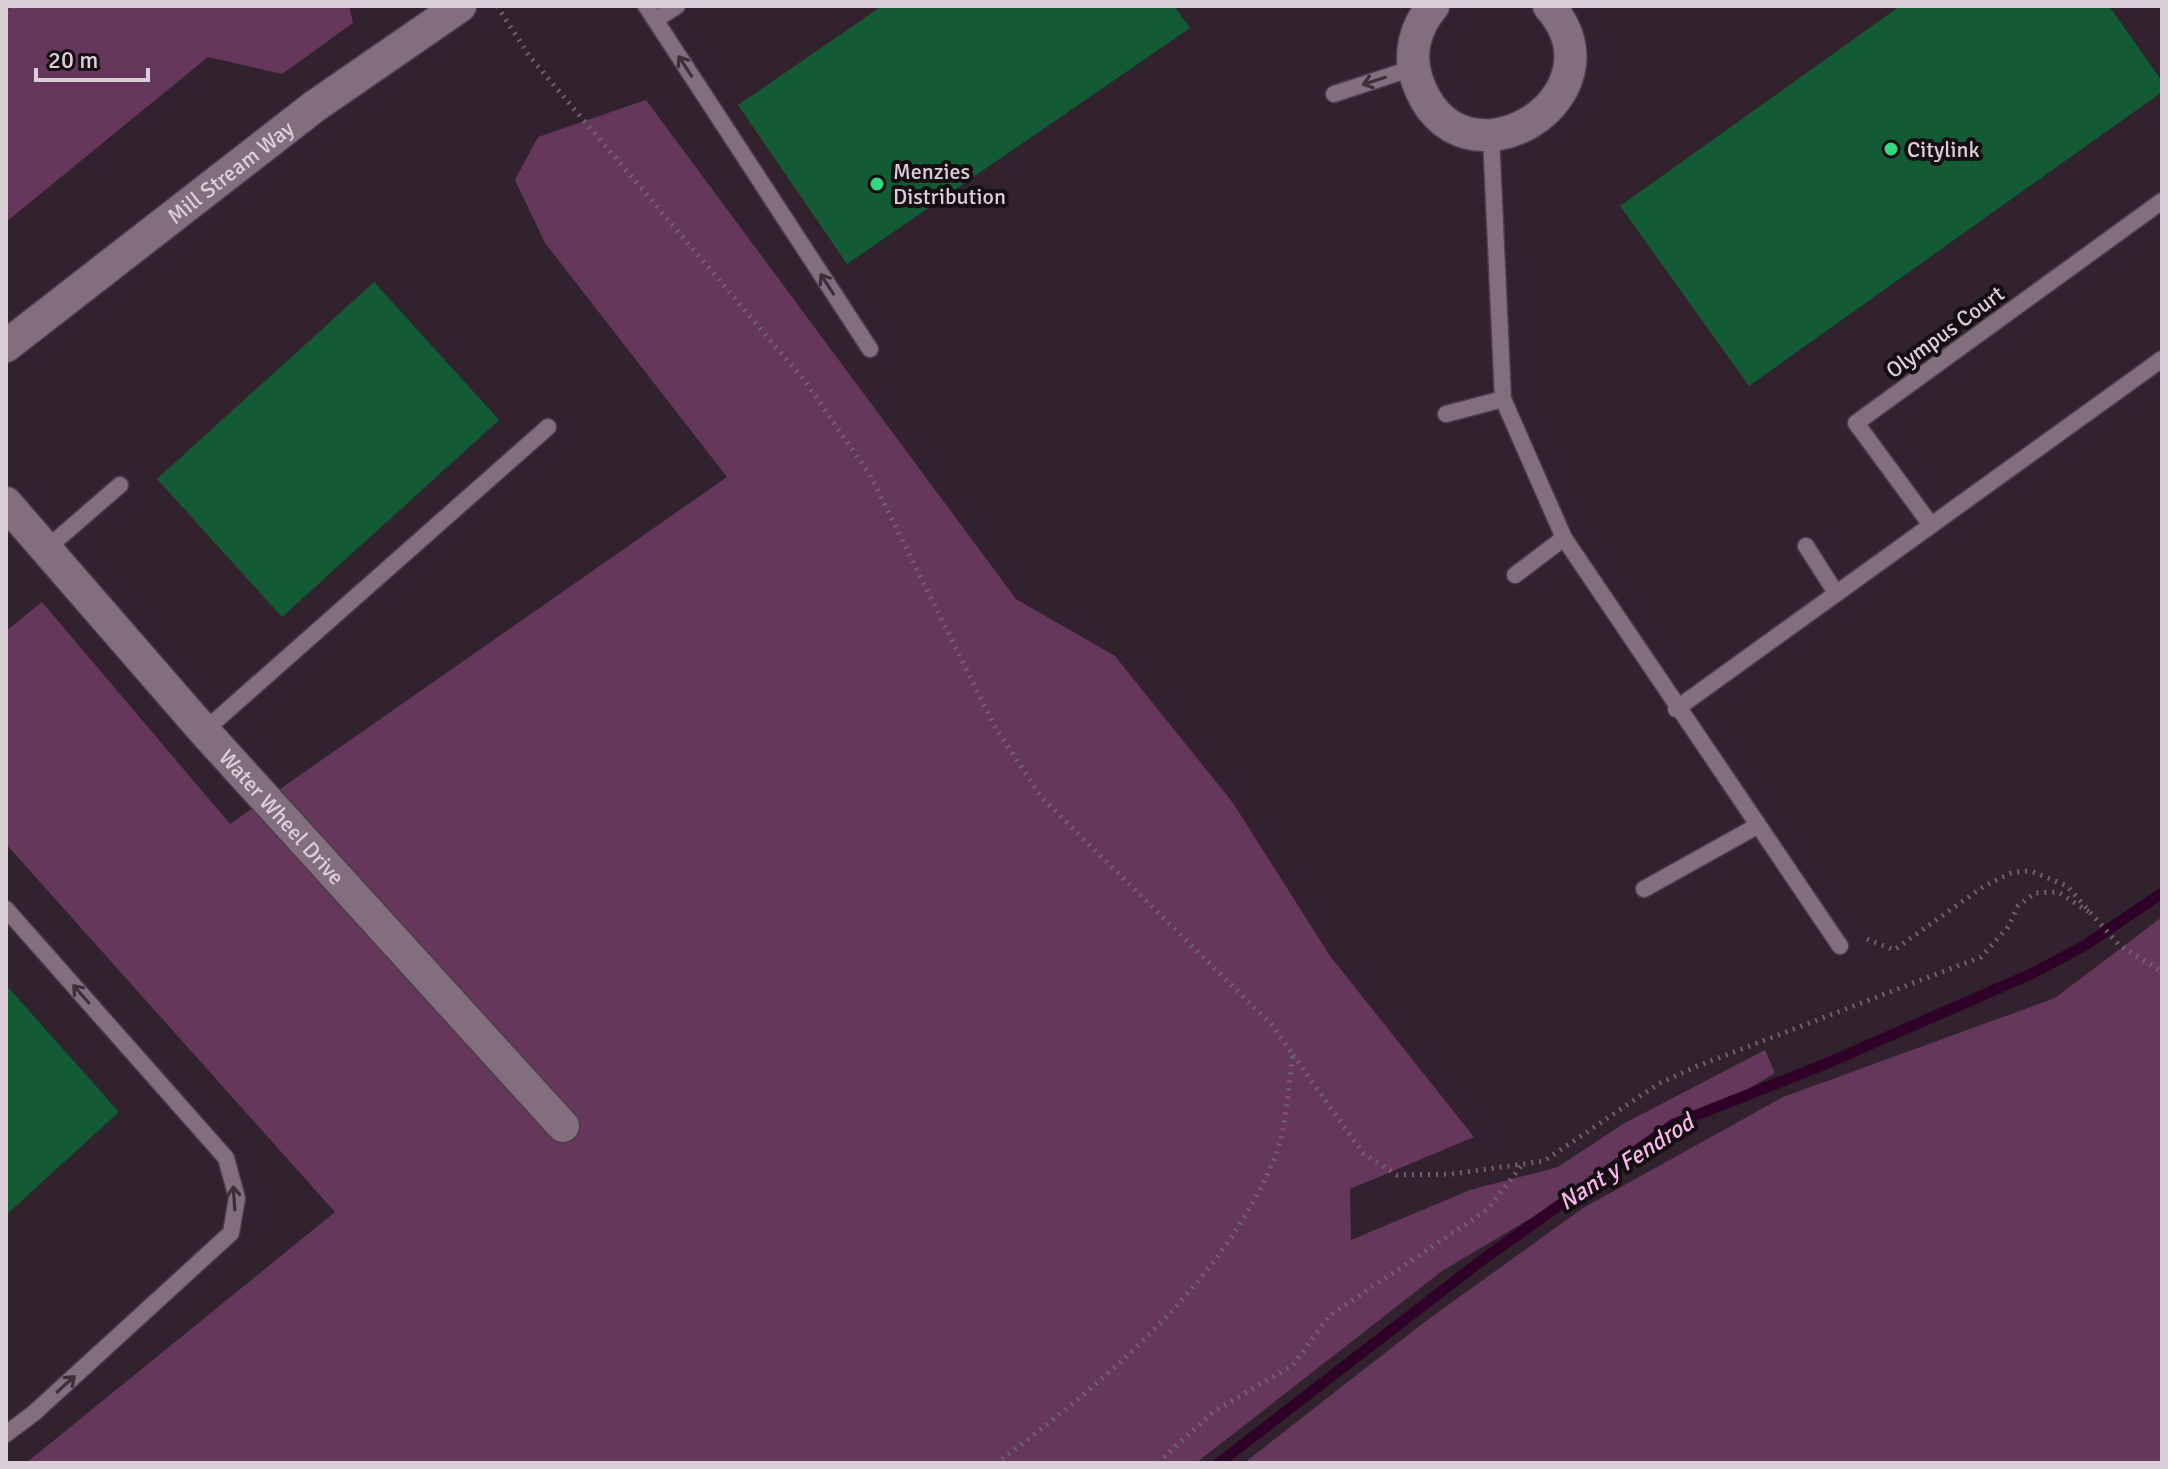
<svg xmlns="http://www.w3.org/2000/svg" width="2168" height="1469" font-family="Signika,sans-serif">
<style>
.green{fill:#66375c}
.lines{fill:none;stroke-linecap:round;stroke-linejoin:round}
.stream{stroke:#2f0028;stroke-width:11}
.building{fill:#135b34}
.service-casing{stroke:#4b3e48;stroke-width:19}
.minor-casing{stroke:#4b3e48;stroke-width:35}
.path{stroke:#70626c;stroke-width:5;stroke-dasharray:2 6;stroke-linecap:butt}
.service{stroke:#826e7d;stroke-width:16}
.minor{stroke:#826e7d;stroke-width:32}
.oneway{stroke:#3b3038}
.poi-dot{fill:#33d882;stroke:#150e13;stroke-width:3}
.labels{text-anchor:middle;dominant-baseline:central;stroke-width:8;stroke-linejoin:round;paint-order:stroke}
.poi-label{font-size:22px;fill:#dbd0d8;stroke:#150e13;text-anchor:start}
.street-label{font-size:22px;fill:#dbd0d8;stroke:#150e13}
.water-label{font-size:24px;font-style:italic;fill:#f9b7e9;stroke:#150e13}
</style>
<rect width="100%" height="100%" fill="#32222e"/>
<path class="green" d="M 6,6 L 349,6 L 353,23 L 282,74 L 208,57 L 6,222 Z
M 646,100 L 1016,599 L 1115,656 L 1233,803 L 1330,956 L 1474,1137 L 1350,1189 L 1351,1240 L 1470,1190 L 1558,1167 L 1623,1124 L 1765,1050 L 1775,1073 L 1442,1271 L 1196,1463 L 26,1463 L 335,1212 L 6,844 L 6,631 L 42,602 L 230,824 L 727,477 L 545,243 L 515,180 L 538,137 Z
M 2162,917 L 2162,1463 L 1244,1463 L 1426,1321 L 1583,1208 L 1783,1097 L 2055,998 Z"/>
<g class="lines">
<path class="stream" d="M 1219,1463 L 1486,1257 L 1674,1124 L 1823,1065 L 2031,974 L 2084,946 L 2162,893"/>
</g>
<path class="building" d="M 882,6 L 1174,6 L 1190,28 L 847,264 L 738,105 Z
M 1900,6 L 2109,6 L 2162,81 L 2162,92 L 1749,386 L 1620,206 Z
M 374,282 L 499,420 L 282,617 L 157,479 Z
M 6,985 L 119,1112 L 6,1215 Z"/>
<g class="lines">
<g class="service-casing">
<path id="service" d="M 646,6 L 870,349
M 655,20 L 677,6
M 1334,94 L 1413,68
M 1491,136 L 1503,399 L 1564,538 L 1840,946
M 1446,414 L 1503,399
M 1931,525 L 1856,423 L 2162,201
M 1806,546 L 1836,593
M 46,549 L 120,485
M 1515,575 L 1564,538
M 1676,709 L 2162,359
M 204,731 L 548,427
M 1644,889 L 1757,826
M 6,909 L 226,1158 L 237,1198 L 231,1233 L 34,1413 L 6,1434"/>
</g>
<g class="minor-casing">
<g id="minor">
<path d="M 1433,6 C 1415,27 1408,54 1417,80 C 1458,202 1630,97 1549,6"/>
<path id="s1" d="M 6,346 L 315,106 L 460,6"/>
<path id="s2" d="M 6,503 L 204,731 L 563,1126"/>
</g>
</g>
<path class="path" d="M 497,6 L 530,57 L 804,380 L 870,475 L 996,729 L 1043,799 L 1272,1025 L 1293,1055 C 1288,1087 1287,1126 1275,1157 C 1224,1282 1103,1383 997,1463
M 6,13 L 13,6
M 1867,939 L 1894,950 L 1984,886 L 2013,872 L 2031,871 L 2067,886 L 2119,945 L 2162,972
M 1293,1055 L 1363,1153 L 1397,1175 L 1452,1174 L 1523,1164 L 1544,1161 L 1658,1084 L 1695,1067 L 1981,957 L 2008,927 L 2018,906 L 2035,893 L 2058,892 L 2089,912
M 1158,1463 L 1213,1412 L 1293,1365 L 1329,1316 L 1488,1209 L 1522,1165"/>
<use href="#service" class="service"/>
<use href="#minor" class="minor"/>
</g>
<defs><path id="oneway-shaft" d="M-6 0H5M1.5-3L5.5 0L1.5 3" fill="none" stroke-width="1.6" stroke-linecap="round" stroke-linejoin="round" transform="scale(2)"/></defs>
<g class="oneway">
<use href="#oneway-shaft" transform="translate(685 66) rotate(-123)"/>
<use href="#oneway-shaft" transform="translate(1374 81) rotate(162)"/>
<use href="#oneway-shaft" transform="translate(827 284) rotate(-123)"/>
<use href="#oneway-shaft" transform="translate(81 994) rotate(-131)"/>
<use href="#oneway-shaft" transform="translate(234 1198) rotate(-94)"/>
<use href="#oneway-shaft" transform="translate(66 1384) rotate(-42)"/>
</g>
<g class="poi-dot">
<circle cx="1891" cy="149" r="8"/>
<circle cx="877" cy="184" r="8"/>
</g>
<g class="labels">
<g class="poi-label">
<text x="1907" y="149">Citylink</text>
<text x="893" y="171">Menzies<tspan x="893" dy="25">Distribution</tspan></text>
</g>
<g class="street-label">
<text stroke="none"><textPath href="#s1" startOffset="284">Mill Stream Way</textPath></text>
<text transform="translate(1945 332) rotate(-36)">Olympus Court</text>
<text stroke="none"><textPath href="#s2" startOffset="418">Water Wheel Drive</textPath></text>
</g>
<g class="water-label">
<text transform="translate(1626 1162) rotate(-33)">Nant y Fendrod</text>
</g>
</g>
<rect width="2168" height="1469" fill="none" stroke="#dbd0d8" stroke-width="16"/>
<path d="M36 68v12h112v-12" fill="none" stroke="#dbd0d8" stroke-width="4"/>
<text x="48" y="68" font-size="24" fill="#dbd0d8" stroke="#150e13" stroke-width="6" paint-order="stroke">20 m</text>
</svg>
